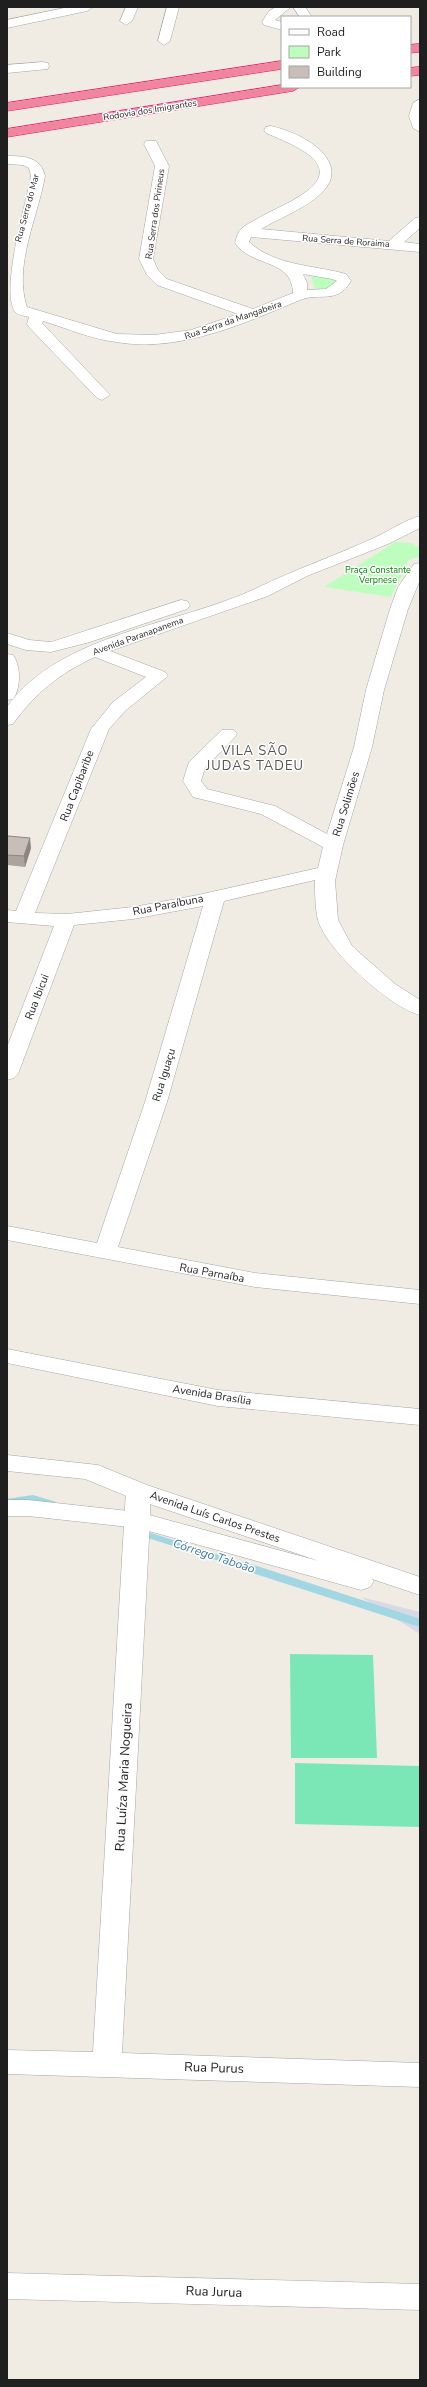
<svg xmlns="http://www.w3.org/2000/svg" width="427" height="2387" font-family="'Nunito Sans',sans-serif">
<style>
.park{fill:#bdfebf}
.pitch{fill:#7be7b7}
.plaza{fill:#d8d9e6}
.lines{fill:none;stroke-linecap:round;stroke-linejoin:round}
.stream-far1{stroke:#a0d7e2;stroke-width:6}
.stream{stroke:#a0d7e2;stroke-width:8}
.minor-casing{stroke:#a6a6a6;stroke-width:1}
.tertiary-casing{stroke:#a6a6a6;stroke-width:1}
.motorway-casing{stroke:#eb1469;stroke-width:1}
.minor{fill:#fff;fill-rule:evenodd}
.tertiary{fill:#fff;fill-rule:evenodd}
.motorway{fill:#ef859e;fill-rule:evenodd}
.wall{fill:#ada39d}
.shaded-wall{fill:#8d8480}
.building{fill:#c9bdb7;stroke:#8d8480}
.labels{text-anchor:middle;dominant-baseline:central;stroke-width:3;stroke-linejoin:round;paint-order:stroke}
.far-street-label{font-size:9px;fill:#1f1f1f;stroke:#fff}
.far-park-label{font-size:9px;fill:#028806;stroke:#fff}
.street-label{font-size:11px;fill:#1f1f1f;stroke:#fff}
.water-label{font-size:12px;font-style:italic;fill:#3d78a6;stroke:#fff}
.quarter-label{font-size:13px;letter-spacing:1px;fill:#525252;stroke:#fff}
.near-street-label{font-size:13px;fill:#1f1f1f;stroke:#fff}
</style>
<rect width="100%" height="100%" fill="#f0ece4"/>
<path class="park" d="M 317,273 L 337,278 L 340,284 L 323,292 L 315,289 L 311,276 Z
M 395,542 L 411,543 L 420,548 L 420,556 L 408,560 C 406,575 396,581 391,597 L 324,587 Z"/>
<path class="pitch" d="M 290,1654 L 373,1655 L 377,1758 L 291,1758 Z
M 295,1763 L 420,1766 L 420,1827 L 295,1824 Z"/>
<path class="plaza" d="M 361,1597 L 420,1612 L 420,1634 Z"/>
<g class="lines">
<path class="stream-far1" d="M 7,1502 L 33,1498 L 53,1504
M 142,1533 L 247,1567"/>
<path class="stream" d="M 244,1566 L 420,1623"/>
<g class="minor-casing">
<path id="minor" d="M 126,7 L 138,7 L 132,21 L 126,25 L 120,21 Z
M 167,7 L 179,7 L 170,41 L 164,45 L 158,41 Z
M 276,7 L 291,7 L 275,20 L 282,22 L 282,30 L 264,25 L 262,22 L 269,11 Z
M 293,7 L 305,7 L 312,17 L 300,17 Z
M 43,62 L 48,63 L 49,66 L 48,69 L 7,73 L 7,65 Z
M 420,99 L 420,132 L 413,128 L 409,116 L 413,103 Z
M 271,126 C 289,130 315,141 326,157 C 351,193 285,214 261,229 L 389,241 L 415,218 L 420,217 L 420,228 L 404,242 L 420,244 L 420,252 L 251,237 L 249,242 C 275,266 314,265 346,274 L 351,281 C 337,305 320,292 300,300 C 243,324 179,353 116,342 C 91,339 66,328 43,321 L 42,323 L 110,395 L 102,400 L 97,398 L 29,327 L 27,324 L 29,317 C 25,316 18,315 15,312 C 0,290 26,204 31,176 L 29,168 L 23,165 L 7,164 L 7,156 C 24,156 41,157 45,176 C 38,217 13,266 27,307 L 117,334 L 154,335 L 191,330 L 238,314 L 157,285 L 147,275 L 139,259 L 155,166 L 144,144 L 146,141 L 156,141 L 169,166 L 153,259 L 158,270 L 167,279 L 253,309 L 293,293 C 292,258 252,268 235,243 C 236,239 238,232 241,229 C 246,224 256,220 262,216 C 275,209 290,203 303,194 C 348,164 291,144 266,133 L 264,130 L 266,127 ZM 303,274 L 332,279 L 337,281 L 326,289 L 307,290 L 307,283 Z
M 420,516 L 420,528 L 388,544 L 307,576 L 268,596 L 110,651 L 165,672 L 168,676 L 126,710 L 109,729 L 35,913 L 67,914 L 133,907 L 198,895 L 318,868 L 323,847 L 261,814 L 193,797 L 183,781 L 189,762 L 222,730 L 234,730 L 237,734 L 234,738 L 205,768 L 201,781 L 207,789 L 275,806 L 327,834 L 354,747 L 366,690 L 390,609 L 398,587 L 414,564 L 420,563 L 420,580 L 408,609 L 384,690 L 372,747 L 343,845 L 335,881 L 338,920 L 352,946 L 395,984 L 420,1000 L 420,1015 C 391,1008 326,950 318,920 C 315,908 315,892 315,880 L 224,901 L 167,1102 L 118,1247 L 255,1273 L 420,1290 L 420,1304 L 255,1287 L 7,1240 L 7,1226 L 97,1243 L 145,1102 L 203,906 L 133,919 L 74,925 L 18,1074 L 14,1078 L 7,1080 L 7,1047 L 54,926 L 7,922 L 7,910 L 16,911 L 91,729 L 113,702 L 146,677 L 95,657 C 60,673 35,693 13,724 L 7,725 L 7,707 C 60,633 179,625 257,588 C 296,569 337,555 376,537 C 391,530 405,520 420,516 Z
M 181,600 L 187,601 L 190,605 L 187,609 L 90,642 L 51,652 L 26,650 L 7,644 L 7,633 L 29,640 L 51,642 Z
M 138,1483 L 147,1485 L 150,1491 L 150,1520 L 122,2053 L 420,2063 L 420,2087 L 7,2074 L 7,2050 L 93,2052 L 126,1491 L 129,1485 Z
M 7,2273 L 420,2284 L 420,2310 L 7,2299 Z"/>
</g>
<g class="tertiary-casing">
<path id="tertiary" d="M 69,7 L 93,7 L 87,11 L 7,28 L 7,20 Z
M 7,654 L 13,655 C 21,666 21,688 13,699 L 7,700 Z
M 7,1349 L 218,1390 L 420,1409 L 420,1425 L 218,1406 L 7,1363 Z
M 7,1455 L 98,1465 L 147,1485 L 420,1577 L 420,1595 L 372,1579 L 374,1581 L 370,1587 L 361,1590 L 138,1528 L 28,1516 L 7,1516 L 7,1500 L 28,1500 L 138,1512 L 319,1561 L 129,1497 L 85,1479 L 7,1471 Z"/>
</g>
<g class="motorway-casing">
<path id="motorway" d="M 420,44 L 420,52 L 410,53 L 410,45 Z
M 282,61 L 282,69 L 7,111 L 7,103 Z
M 420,67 L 420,75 L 410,76 L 410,68 Z
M 282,85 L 282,87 L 300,87 L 293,91 L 7,137 L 7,129 Z"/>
</g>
<use href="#minor" class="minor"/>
<use href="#tertiary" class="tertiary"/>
<use href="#motorway" class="motorway"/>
</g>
<path class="wall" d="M 7,838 L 31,848 L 25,867 L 7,865 Z"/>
<path class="shaded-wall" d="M 30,838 L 31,848 L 25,867 L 24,856 Z"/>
<path class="building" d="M 8,836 L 30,838 L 24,856 L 7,855 L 7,838 Z"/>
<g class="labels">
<g class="far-street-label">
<text transform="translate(150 110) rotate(-9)">Rodovia dos Imigrantes</text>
<text transform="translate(27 208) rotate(-75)">Rua Serra do Mar</text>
<text transform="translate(155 214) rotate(-82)">Rua Serra dos Pirineus</text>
<text transform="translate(346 241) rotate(4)">Rua Serra de Roraima</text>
<text transform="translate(233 320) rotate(-19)">Rua Serra da Mangabeira</text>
<text transform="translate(138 636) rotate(-20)">Avenida Paranapanema</text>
</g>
<g class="far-park-label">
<text x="378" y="570">Praça Constante<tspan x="378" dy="10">Verpnese</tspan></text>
</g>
<g class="street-label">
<text transform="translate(77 786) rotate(-69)">Rua Capibaribe</text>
<text transform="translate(346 804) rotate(-73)">Rua Solimões</text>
<text transform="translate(168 905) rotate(-11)">Rua Paraíbuna</text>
<text transform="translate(37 997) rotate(-69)">Rua Ibicui</text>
<text transform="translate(164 1075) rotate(-73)">Rua Iguaçu</text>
<text transform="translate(212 1273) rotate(10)">Rua Parnaíba</text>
<text transform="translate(212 1395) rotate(9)">Avenida Brasília</text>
<text transform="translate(215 1517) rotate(19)">Avenida Luís Carlos Prestes</text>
</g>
<g class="water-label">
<text transform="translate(214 1556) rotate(18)">Córrego Taboão</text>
</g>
<g class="quarter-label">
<text x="255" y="751">VILA SÃO<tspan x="255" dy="15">JUDAS TADEU</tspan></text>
</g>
<g class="near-street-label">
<text transform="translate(124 1777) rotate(-87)">Rua Luíza Maria Nogueira</text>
<text transform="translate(214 2068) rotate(2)">Rua Purus</text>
<text transform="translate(214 2292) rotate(2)">Rua Jurua</text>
</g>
</g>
<rect width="427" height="2387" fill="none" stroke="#1f1f1f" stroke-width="16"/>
<rect x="281" y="16" width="130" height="72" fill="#ffffff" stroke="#a5a5a5"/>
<rect x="289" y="29" width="20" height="6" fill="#ffffff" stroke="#a5a5a5"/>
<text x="317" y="36" font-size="12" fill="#1f1f1f">Road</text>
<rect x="289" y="46" width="20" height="12" fill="#bdfebf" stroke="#a5a5a5"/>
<text x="317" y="56" font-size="12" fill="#1f1f1f">Park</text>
<rect x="289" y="66" width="20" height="12" fill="#c9bdb7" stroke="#a5a5a5"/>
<text x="317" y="76" font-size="12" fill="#1f1f1f">Building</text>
</svg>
